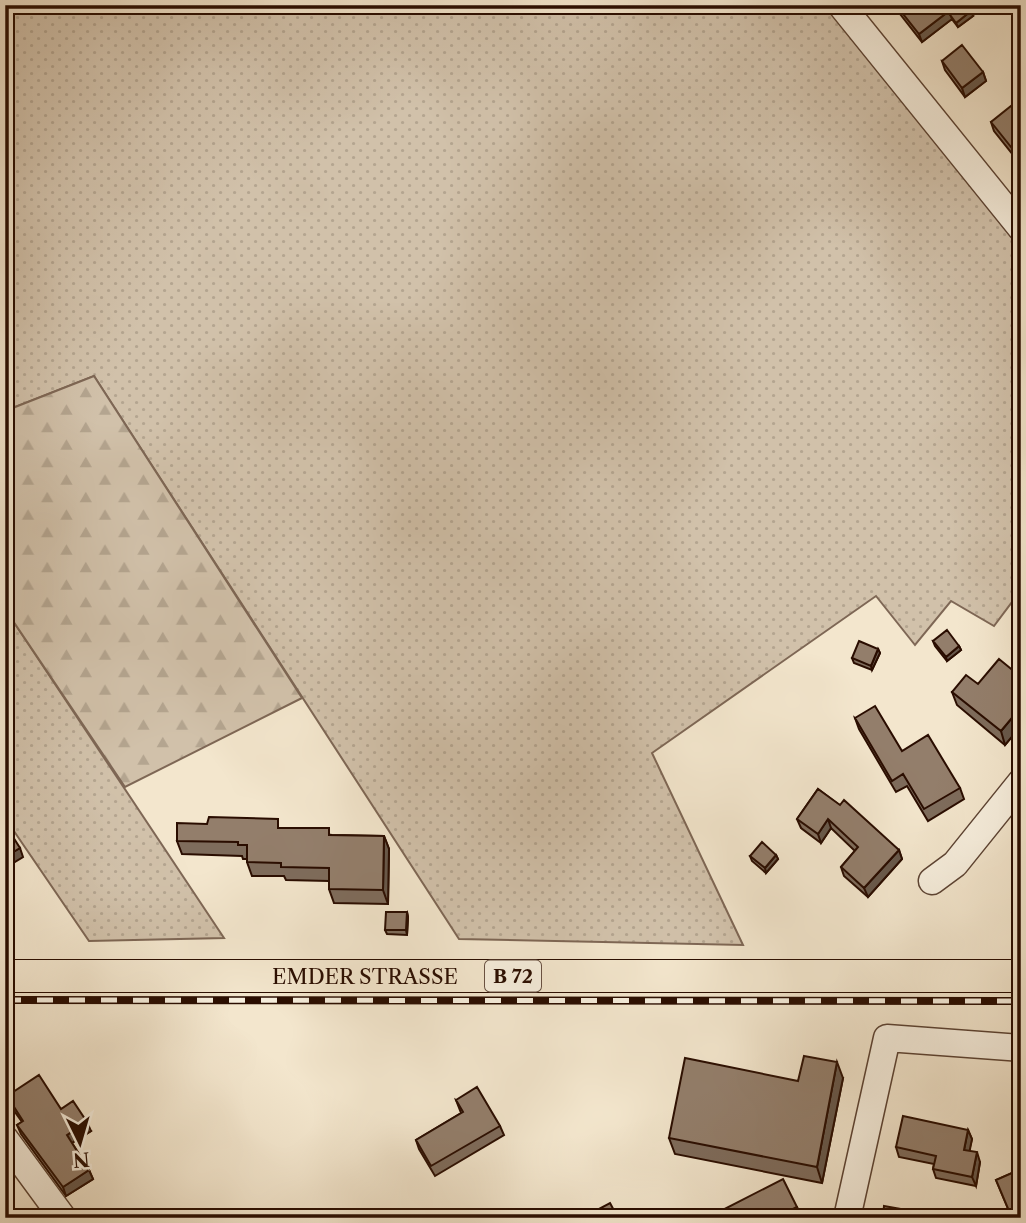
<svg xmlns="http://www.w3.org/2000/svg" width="1026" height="1223" font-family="'Libre Caslon Text',serif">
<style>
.grass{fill:url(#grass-dots);stroke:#7e6755;stroke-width:2}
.forest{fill:url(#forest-firs);stroke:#7e6755;stroke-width:2}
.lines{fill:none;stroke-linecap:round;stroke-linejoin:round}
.minor-casing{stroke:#5c4333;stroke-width:29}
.major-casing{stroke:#2a0d00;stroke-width:34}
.minor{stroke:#f7efde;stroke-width:26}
.major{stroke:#f3e6cd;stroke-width:32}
.rail-casing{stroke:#2a0d00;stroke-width:8}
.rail{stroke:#f7efde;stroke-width:5;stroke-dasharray:16;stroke-linecap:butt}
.wall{fill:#7e6c5c;stroke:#2a0d00;stroke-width:2}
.shaded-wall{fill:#67584b;stroke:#2a0d00;stroke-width:2}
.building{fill:#937e6b;stroke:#2a0d00;stroke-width:2}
.labels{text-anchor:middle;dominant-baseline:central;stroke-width:5;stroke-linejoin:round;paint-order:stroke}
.shield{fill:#f7efde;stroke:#685143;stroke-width:2}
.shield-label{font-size:19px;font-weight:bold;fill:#2a0d00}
.street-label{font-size:21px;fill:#2a0d00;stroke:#f7efde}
</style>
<defs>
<pattern id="grass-dots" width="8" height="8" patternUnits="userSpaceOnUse" patternTransform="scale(1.75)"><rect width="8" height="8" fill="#d1c1aa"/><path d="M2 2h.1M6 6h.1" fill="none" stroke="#b4a590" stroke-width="1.8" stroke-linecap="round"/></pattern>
<pattern id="forest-firs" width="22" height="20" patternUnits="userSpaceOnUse" patternTransform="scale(1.75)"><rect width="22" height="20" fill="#d1c1aa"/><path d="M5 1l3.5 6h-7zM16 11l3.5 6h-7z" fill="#b4a590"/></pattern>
</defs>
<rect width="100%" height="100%" fill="#f3e6cd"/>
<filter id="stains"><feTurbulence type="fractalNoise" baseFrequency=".00286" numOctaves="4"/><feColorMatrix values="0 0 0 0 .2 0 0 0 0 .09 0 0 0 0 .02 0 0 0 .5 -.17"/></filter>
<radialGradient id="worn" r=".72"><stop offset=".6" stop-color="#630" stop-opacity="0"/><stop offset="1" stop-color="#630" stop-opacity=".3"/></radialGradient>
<path class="grass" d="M 5,5 L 829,5 L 1021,246 L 1021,590 L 994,626 L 951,601 L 915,645 L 876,596 L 652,753 L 743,945 L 459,939 L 94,376 L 5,411 Z
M 5,609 L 224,938 L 89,941 L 5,818 Z"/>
<path class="forest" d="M 94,376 L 302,698 L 125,787 L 5,609 L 5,411 Z"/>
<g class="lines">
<g class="minor-casing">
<path id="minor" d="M 841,5 L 1021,228
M 932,881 L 955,864 L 1021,782
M 5,1139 L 63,1218
M 847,1218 L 887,1038 L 1021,1048"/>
</g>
<g class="major-casing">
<g id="major">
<path id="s1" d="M 5,976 L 1021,976"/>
</g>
</g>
<use href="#minor" class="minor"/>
<use href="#major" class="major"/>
<g class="rail-casing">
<path id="rail" d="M 5,1000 L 1021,1001"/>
</g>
<use href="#rail" class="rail"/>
</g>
<path class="wall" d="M 893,5 L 944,5 L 973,16 L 958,27 L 951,18 L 952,19 L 922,42 Z
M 942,61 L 983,72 L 986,81 L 965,97 L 945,70 Z
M 1021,109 L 1021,165 L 994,131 L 991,122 Z
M 933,641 L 959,646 L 961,650 L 947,661 L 935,646 Z
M 878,649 L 880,653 L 872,670 L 854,663 L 852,658 Z
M 1021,677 L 1021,726 L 1005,745 L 957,705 L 952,692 L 978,684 Z
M 855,718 L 902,751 L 960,788 L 964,799 L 928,821 L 907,786 L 896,792 L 859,729 Z
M 818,789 L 899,850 L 902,859 L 868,897 L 844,876 L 841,867 L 855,851 L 831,828 L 821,843 L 801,828 L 797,819 Z
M 282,828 L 332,835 L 384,836 L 389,849 L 388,904 L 334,903 L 329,889 L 329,881 L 286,880 L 284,876 L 252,876 L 247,862 L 247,859 L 243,859 L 242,856 L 182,854 L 177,841 Z
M 776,855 L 778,859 L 766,873 L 752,861 L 750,856 Z
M 1021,875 L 1021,921 L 1015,921 L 1012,912 Z
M 407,912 L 408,917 L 407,935 L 387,934 L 385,930 Z
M 843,1078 L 822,1183 L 675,1154 L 669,1138 L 798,1081 Z
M 7,1096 L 61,1109 L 91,1131 L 72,1143 L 89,1170 L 93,1179 L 66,1196 L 21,1134 L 17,1125 L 22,1122 L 10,1105 Z
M 456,1100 L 500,1126 L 504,1135 L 435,1176 L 419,1149 L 416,1140 L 461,1113 Z
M 968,1130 L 972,1139 L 969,1151 L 980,1162 L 976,1186 L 936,1178 L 933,1169 L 934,1164 L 899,1157 L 896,1147 Z
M 1021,1169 L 1021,1217 L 1012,1218 L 996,1180 Z
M 5,1200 L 9,1210 L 5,1212 Z
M 797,1207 L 800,1214 L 793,1218 L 707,1218 Z"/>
<path class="shaded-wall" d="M 949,11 L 952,19 L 922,42 L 919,34 Z
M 971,11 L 973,16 L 958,27 L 956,23 Z
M 983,72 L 986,81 L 965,97 L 962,88 Z
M 959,646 L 961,650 L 947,661 L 946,657 Z
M 878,649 L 880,653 L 872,670 L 871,666 Z
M 1021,707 L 1021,726 L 1005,745 L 1001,731 Z
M 828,819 L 831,828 L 821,843 L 818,834 Z
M 384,836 L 389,849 L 388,904 L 383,890 Z
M 20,848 L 23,857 L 5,868 L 5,857 Z
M 899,850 L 902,859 L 868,897 L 864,888 Z
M 776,855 L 778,859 L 766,873 L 765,868 Z
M 407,912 L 408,917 L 407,935 L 406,930 Z
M 837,1062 L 843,1078 L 822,1183 L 817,1167 Z
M 87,1122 L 91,1131 L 70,1144 L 67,1135 Z
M 968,1130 L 972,1139 L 968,1159 L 964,1150 Z
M 977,1152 L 980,1162 L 976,1186 L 972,1177 Z
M 89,1170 L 93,1179 L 66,1196 L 63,1187 Z"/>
<path class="building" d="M 896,5 L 944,5 L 949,11 L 919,34 Z
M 946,5 L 967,5 L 971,11 L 956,23 L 948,12 L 945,6 Z
M 962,45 L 983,72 L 962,88 L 942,61 Z
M 1016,102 L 1021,109 L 1021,156 L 1019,157 L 991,122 Z
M 947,630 L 959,646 L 946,657 L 933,641 Z
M 859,641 L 878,649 L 871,666 L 852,658 Z
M 999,659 L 1021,677 L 1021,707 L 1001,731 L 952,692 L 966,675 L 978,684 Z
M 875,706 L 902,751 L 928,735 L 960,788 L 924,809 L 903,774 L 892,781 L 855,718 Z
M 818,789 L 840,805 L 844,800 L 899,850 L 864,888 L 841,867 L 858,847 L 828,819 L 818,834 L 797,819 Z
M 209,817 L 278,819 L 278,828 L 329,828 L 329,835 L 384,836 L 383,890 L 329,889 L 329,868 L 281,867 L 281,863 L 247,862 L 247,845 L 238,845 L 238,842 L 177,841 L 177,823 L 207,824 Z
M 6,826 L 20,848 L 5,857 L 5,827 Z
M 762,842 L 776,855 L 765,868 L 750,856 Z
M 1013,875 L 1021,875 L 1021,912 L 1012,912 Z
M 386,912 L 407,912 L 406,930 L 385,930 Z
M 804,1056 L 837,1062 L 817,1167 L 669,1138 L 685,1058 L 798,1081 Z
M 39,1075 L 61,1109 L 73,1101 L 87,1122 L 67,1135 L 89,1170 L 63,1187 L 17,1125 L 23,1121 L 7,1096 Z
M 477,1087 L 500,1126 L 431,1166 L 416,1140 L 463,1112 L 456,1100 Z
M 903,1116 L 968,1130 L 964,1150 L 977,1152 L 972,1177 L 933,1169 L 936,1156 L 896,1147 Z
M 1021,1169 L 1021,1207 L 1009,1211 L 996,1180 Z
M 783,1179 L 797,1207 L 775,1218 L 707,1218 Z
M 610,1203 L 618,1218 L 582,1218 Z
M 884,1206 L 918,1212 L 917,1218 L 883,1218 Z"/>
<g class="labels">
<rect class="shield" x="485" y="960.5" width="56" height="31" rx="5"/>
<g class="shield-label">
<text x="513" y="976">B 72</text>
</g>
<g class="street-label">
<text stroke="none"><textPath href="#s1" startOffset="360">EMDER STRASSE</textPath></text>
</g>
</g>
<rect width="1026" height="1223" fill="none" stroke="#f3e6cd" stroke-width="28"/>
<rect x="7" y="7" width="1012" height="1209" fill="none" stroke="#2a0d00" stroke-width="3.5"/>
<rect x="14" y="14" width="998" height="1195" fill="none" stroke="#2a0d00" stroke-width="2"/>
<g transform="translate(80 1143) rotate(175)" stroke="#f7efde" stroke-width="5" paint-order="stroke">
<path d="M0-5L12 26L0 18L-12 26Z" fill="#2a0d00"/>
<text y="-10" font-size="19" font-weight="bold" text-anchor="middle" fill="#2a0d00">N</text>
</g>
<rect width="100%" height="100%" filter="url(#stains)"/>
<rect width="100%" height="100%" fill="url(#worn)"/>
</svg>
